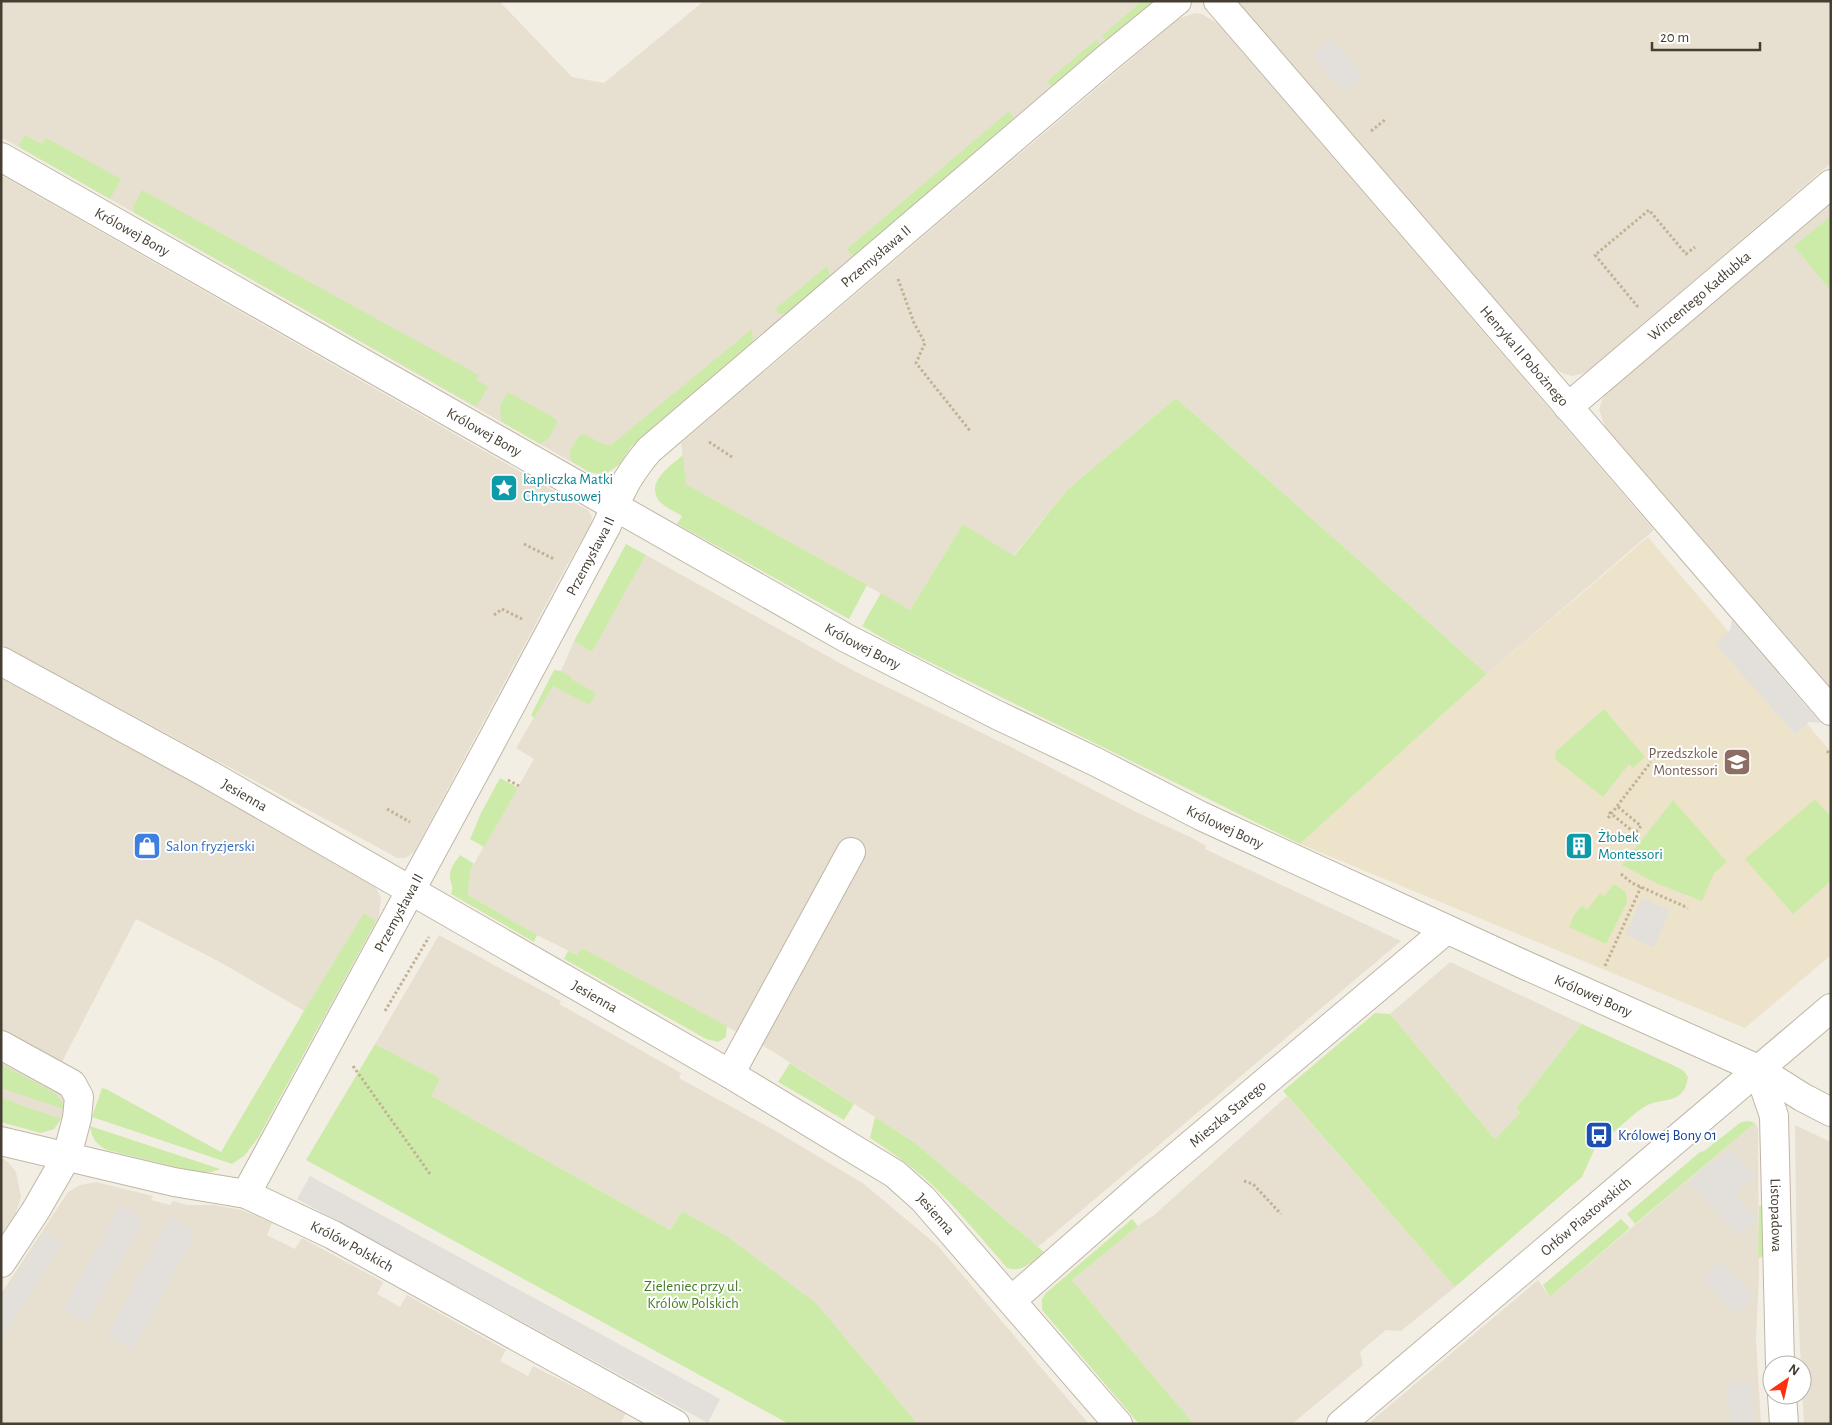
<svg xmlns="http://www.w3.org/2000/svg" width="1832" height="1425" font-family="'Alegreya Sans',sans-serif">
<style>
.residential{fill:#e7e0d0}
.education{fill:#ede3cb}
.green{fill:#cdeba8}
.parking{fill:#e3e0dc}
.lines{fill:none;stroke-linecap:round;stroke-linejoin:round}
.minor-casing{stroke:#bfb6a5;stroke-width:30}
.path{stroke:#c2b195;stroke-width:3;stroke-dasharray:2.5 2.5;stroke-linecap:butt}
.minor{stroke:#fff;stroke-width:28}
.labels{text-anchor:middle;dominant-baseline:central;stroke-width:4;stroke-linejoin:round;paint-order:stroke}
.street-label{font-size:15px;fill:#453e33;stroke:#fff}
.culture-label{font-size:15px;fill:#0d838f;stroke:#fff;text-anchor:start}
.education-label{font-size:15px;fill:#785e54;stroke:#fff;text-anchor:end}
.shop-label{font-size:15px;fill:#366cbe;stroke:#fff;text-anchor:start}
.transit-label{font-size:15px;fill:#164399;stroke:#fff;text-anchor:start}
.park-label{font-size:15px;fill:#447a22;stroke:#fff}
</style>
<rect width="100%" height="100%" fill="#f3eee3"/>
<path class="residential" d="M 1,1 L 499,1 L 572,77 L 604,83 L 704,1 L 1156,1 L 752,343 L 631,447 L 620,464 L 604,475 L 589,472 L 1,137 Z
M 1237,1 L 1831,1 L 1831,163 L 1590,369 L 1584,373 L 1573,376 L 1564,374 L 1554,368 Z
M 1195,13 L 1202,14 L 1217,23 L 1654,530 L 1487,674 L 1176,398 L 1067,490 L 1013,556 L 963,524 L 910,610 L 686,484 L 681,443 L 1178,19 Z
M 1,175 L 589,511 L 592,517 L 591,524 L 566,567 L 414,852 L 406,858 L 397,858 L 392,855 L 1,644 Z
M 1831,200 L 1831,690 L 1606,429 L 1599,410 L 1602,400 L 1608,390 Z
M 646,555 L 856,672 L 1009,746 L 1136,812 L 1192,838 L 1206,846 L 1205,849 L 1401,941 L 1038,1247 L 915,1143 L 772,1051 L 582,948 L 577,955 L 537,935 L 468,895 L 470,871 L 534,759 L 516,748 L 561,671 L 574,641 L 592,652 Z
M 1,675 L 374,884 L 381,898 L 379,916 L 322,1021 L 218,961 L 136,919 L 63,1060 L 64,1109 L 61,1119 L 54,1129 L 41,1133 L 1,1122 Z
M 439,935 L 561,1001 L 559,1004 L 570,1010 L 681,1073 L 679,1078 L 774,1130 L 864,1184 L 938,1246 L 1089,1424 L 918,1424 L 816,1303 L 728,1237 L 682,1211 L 670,1230 L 432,1096 L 440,1078 L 375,1044 Z
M 1450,962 L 1582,1024 L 1516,1108 L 1520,1113 L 1495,1139 L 1390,1014 Z
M 1287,1096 L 1455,1287 L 1401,1331 L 1386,1330 L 1360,1352 L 1363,1365 L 1292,1424 L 1194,1424 L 1072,1280 L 1144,1221 L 1153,1216 Z
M 1755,1123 L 1758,1128 L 1759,1275 L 1756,1339 L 1761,1424 L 1368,1424 L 1538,1280 L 1550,1297 Z
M 1795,1125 L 1831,1142 L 1831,1424 L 1804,1424 L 1797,1289 Z
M 1,1157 L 9,1163 L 16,1172 L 21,1197 L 15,1215 L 1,1236 Z
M 96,1182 L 153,1196 L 151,1200 L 170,1205 L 173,1201 L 187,1205 L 214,1205 L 241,1210 L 257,1216 L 272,1223 L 267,1235 L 295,1249 L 302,1238 L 383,1282 L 377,1294 L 400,1307 L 407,1295 L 506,1350 L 500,1361 L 528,1376 L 533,1366 L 626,1413 L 620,1424 L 1,1424 L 1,1294 L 68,1192 L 80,1185 Z"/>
<path class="education" d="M 1648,537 L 1831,752 L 1831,955 L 1745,1028 L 1300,844 L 1487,674 Z"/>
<path class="green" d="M 1142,1 L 1154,2 L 1107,42 L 1102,36 Z
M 1096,40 L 1103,46 L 1053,87 L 1046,82 Z
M 1009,111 L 1013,117 L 1010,125 L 853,256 L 847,249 Z
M 25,135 L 42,144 L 46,138 L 121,179 L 110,199 L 21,148 L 19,145 Z
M 142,190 L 479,375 L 476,380 L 488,386 L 480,401 L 475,406 L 133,212 L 134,205 Z
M 1831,216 L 1831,291 L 1794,246 Z
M 827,266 L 830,277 L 786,314 L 778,314 L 775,309 Z
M 752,329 L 753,343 L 631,447 L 620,464 L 604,475 L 589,472 L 571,461 L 570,451 L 579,436 L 584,434 L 601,443 L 611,445 Z
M 508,392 L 556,419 L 557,423 L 549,438 L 540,444 L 501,421 L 500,405 Z
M 1176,398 L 1487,674 L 1300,844 L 891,643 L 862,626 L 881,593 L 910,610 L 963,524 L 1014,556 L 1067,490 Z
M 683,455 L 686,484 L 867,585 L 849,619 L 677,524 L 682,516 C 675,512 667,508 661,503 C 643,484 670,466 683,455 Z
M 626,544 L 646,555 L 592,652 L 574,641 Z
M 554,670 L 561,671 L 572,678 L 571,679 L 596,693 L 589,705 L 553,686 L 534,718 L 531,715 Z
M 1604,709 L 1645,757 L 1633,768 L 1629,764 L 1603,797 L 1556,760 L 1555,752 Z
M 500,778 L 518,788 L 484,847 L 470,839 L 481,813 Z
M 1815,799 L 1831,817 L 1831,881 L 1793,914 L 1745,859 Z
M 1673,800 L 1727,862 L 1714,873 L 1702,901 L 1658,884 L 1622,865 Z
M 460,855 L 474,864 L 470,871 L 468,895 L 537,935 L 534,942 L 451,894 C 454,885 451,886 450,878 C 449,869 455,862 460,855 Z
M 1614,884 L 1626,892 L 1627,903 L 1606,944 L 1569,927 L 1574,915 L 1582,906 L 1587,910 L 1600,893 L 1604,896 Z
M 364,913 L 376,921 L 258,1138 L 244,1156 L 232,1164 L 92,1117 L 102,1088 L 106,1089 L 221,1152 L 304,1011 Z
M 582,948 L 727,1026 L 726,1037 L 718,1042 L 706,1039 L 564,959 L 568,951 L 577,955 Z
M 1375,1013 L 1390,1014 L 1495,1139 L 1520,1113 L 1516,1108 L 1582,1024 L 1677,1067 L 1684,1071 L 1688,1077 C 1684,1107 1661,1096 1644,1107 C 1633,1114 1623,1124 1614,1132 L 1605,1123 L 1585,1140 L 1594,1150 L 1582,1177 L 1455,1287 L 1283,1091 Z
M 375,1044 L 440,1078 L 432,1096 L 670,1230 L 682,1211 L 728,1237 L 816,1303 L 918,1424 L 789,1424 L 306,1160 Z
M 790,1063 L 854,1104 L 844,1120 L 778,1082 Z
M 1,1064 L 55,1093 L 61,1100 L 64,1109 L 1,1088 Z
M 1,1098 L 61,1119 L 54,1129 L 41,1133 L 1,1122 Z
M 875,1117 L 915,1143 L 1044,1252 C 1032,1262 1023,1273 1007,1268 C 982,1239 957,1208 929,1182 C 910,1165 890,1151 870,1138 Z
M 1749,1121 L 1755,1123 L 1635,1224 L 1627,1214 L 1700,1152 L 1704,1151 L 1741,1122 Z
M 90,1126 L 220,1169 L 212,1172 L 200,1173 L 107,1150 C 96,1144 92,1139 90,1126 Z
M 1766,1205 L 1767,1253 L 1762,1257 L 1758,1258 L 1759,1206 Z
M 1132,1219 L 1138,1226 L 1072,1280 L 1194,1424 L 1139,1424 L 1042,1310 L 1042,1299 L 1046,1293 Z
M 1621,1219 L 1630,1228 L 1550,1297 L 1543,1285 Z"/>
<path class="parking" d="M 1332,38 L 1363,76 L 1344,93 L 1312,54 Z
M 1732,620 L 1821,723 L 1809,722 L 1795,734 L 1715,644 L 1730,630 Z
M 1642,898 L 1670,911 L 1654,948 L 1625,935 Z
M 1732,1151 L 1756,1178 L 1738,1190 L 1736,1194 L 1758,1220 L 1739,1236 L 1689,1182 L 1710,1163 Z
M 310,1176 L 720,1399 L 708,1423 L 297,1199 Z
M 120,1206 L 144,1219 L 87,1322 L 63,1309 Z
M 170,1217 L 196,1231 L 133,1350 L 107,1336 Z
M 45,1230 L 63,1243 L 1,1340 L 1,1299 Z
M 1722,1261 L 1753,1297 L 1734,1314 L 1703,1278 Z
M 1751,1382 L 1755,1424 L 1730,1424 L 1727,1384 Z"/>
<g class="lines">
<g class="minor-casing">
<g id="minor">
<path id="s1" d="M 1218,1 L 1831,711"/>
<path id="s2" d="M 1,157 L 846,638 L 995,714 L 1096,762 L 1201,816 L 1527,966 L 1758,1069 L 1802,1097 L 1831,1112"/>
<path id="s3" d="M 1568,407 L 1831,184"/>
<path id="s4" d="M 1,661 L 210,775 L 730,1074 L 895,1174 L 923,1199 L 1118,1424"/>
<path d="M 1,1045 L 72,1084 L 79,1097 L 77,1118 L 67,1156 L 36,1210 L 1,1263"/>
<path id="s5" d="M 1758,1069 L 1774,1116 L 1780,1365"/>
<path d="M 730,1074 L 851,852"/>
<path id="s6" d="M 1,1141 L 174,1182 L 246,1194 L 333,1235 L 675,1424"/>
<path id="s7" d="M 246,1194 L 489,746 L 606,527 C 612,515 616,502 622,490 C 629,475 639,462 649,450 L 1105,60 L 1177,1"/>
<path id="s8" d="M 1012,1300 L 1144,1184 L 1446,930"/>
<path d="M 1782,1395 L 1784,1424"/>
<path id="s9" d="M 1341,1424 L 1831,1008"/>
</g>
</g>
<path class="path" d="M 1371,131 L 1386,119
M 898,279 L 914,323 L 925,343 L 916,363 L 971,432
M 1638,307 L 1595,255 L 1649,210 L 1686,254 L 1695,247
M 709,442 L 732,457
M 524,544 L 554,559
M 494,615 L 502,609 L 522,619
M 1827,751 L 1831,755
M 508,780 L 519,786
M 387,809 L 410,822
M 1609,812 L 1635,833 L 1641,826 L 1617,806
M 1608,818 L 1651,762
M 1621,874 L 1632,883 L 1688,908
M 1605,966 L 1641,887
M 385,1011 L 429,937
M 353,1066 L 430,1174
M 1244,1181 L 1253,1184 L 1281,1214"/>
<use href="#minor" class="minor"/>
</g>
<defs>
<g id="sight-square" transform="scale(1.4375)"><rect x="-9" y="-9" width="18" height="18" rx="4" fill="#0f9aa8" stroke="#fff"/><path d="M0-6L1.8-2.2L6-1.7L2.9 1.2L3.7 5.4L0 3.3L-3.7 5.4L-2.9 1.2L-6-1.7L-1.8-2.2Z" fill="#fff"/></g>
<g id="school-square" transform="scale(1.4375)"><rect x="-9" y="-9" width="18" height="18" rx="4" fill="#8d6e63" stroke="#fff"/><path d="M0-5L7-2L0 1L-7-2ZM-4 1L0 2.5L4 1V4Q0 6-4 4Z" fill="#fff"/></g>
<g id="shop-square" transform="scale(1.4375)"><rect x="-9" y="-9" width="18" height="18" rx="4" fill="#3f7fe0" stroke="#fff"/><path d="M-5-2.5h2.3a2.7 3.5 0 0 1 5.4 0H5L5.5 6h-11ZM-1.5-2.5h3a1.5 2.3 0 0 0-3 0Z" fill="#fff"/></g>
<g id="building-square" transform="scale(1.4375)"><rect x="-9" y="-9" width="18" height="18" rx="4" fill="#0f9aa8" stroke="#fff"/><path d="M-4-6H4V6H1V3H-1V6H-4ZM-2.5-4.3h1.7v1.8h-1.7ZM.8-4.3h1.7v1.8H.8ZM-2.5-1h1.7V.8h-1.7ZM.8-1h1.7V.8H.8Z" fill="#fff"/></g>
<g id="bus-square" transform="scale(1.4375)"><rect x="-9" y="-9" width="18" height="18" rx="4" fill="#1a4fb4" stroke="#fff"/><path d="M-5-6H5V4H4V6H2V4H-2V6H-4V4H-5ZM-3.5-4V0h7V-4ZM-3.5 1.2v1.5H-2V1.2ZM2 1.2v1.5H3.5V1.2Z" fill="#fff"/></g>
</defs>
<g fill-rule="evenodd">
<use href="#sight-square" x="504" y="488"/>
<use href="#school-square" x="1737" y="762"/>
<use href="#shop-square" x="147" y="846"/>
<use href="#building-square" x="1579" y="846"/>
<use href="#bus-square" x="1599" y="1135"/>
</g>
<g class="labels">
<g class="street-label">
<text stroke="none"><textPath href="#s2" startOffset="151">Królowej Bony</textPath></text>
<text stroke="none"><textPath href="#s7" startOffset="1145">Przemysława II</textPath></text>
<text stroke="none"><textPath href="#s3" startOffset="172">Wincentego Kadłubka</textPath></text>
<text stroke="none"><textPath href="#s1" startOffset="469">Henryka II Pobożnego</textPath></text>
<text stroke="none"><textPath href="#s2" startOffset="556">Królowej Bony</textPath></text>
<text stroke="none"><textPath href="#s7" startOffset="725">Przemysława II</textPath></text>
<text stroke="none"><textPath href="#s2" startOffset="991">Królowej Bony</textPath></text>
<text stroke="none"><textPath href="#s4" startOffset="278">Jesienna</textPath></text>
<text stroke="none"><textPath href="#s2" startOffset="1396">Królowej Bony</textPath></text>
<text stroke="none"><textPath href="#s7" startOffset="320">Przemysława II</textPath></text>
<text stroke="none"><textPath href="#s4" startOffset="682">Jesienna</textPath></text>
<text stroke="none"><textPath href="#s2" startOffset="1801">Królowej Bony</textPath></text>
<text stroke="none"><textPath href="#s8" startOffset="285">Mieszka Starego</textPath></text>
<text stroke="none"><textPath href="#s4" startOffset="1088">Jesienna</textPath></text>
<text stroke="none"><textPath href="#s9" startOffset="321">Orłów Piastowskich</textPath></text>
<text stroke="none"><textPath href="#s5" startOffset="149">Listopadowa</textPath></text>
<text stroke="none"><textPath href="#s6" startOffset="369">Królów Polskich</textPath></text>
</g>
<g class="culture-label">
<text x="523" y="479">kapliczka Matki<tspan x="523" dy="17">Chrystusowej</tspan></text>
<text x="1598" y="837">Żłobek<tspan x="1598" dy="17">Montessori</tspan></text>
</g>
<g class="education-label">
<text x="1718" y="753">Przedszkole<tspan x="1718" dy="17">Montessori</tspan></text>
</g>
<g class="shop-label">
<text x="166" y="846">Salon fryzjerski</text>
</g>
<g class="transit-label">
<text x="1618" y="1135">Królowej Bony 01</text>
</g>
<g class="park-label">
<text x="693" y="1286">Zieleniec przy ul.<tspan x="693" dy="17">Królów Polskich</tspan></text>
</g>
</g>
<rect width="1832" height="1425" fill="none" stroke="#453e33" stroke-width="5"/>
<g transform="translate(1787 1380) rotate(34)"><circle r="24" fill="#ffffff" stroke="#b5b2ad"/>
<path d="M0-4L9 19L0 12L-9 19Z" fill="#ff300e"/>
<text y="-8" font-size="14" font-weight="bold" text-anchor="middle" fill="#453e33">N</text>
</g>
<path d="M1652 42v8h108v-8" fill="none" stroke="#453e33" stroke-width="2.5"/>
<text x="1660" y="42" font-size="15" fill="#453e33" stroke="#ffffff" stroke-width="4" paint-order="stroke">20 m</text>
</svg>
